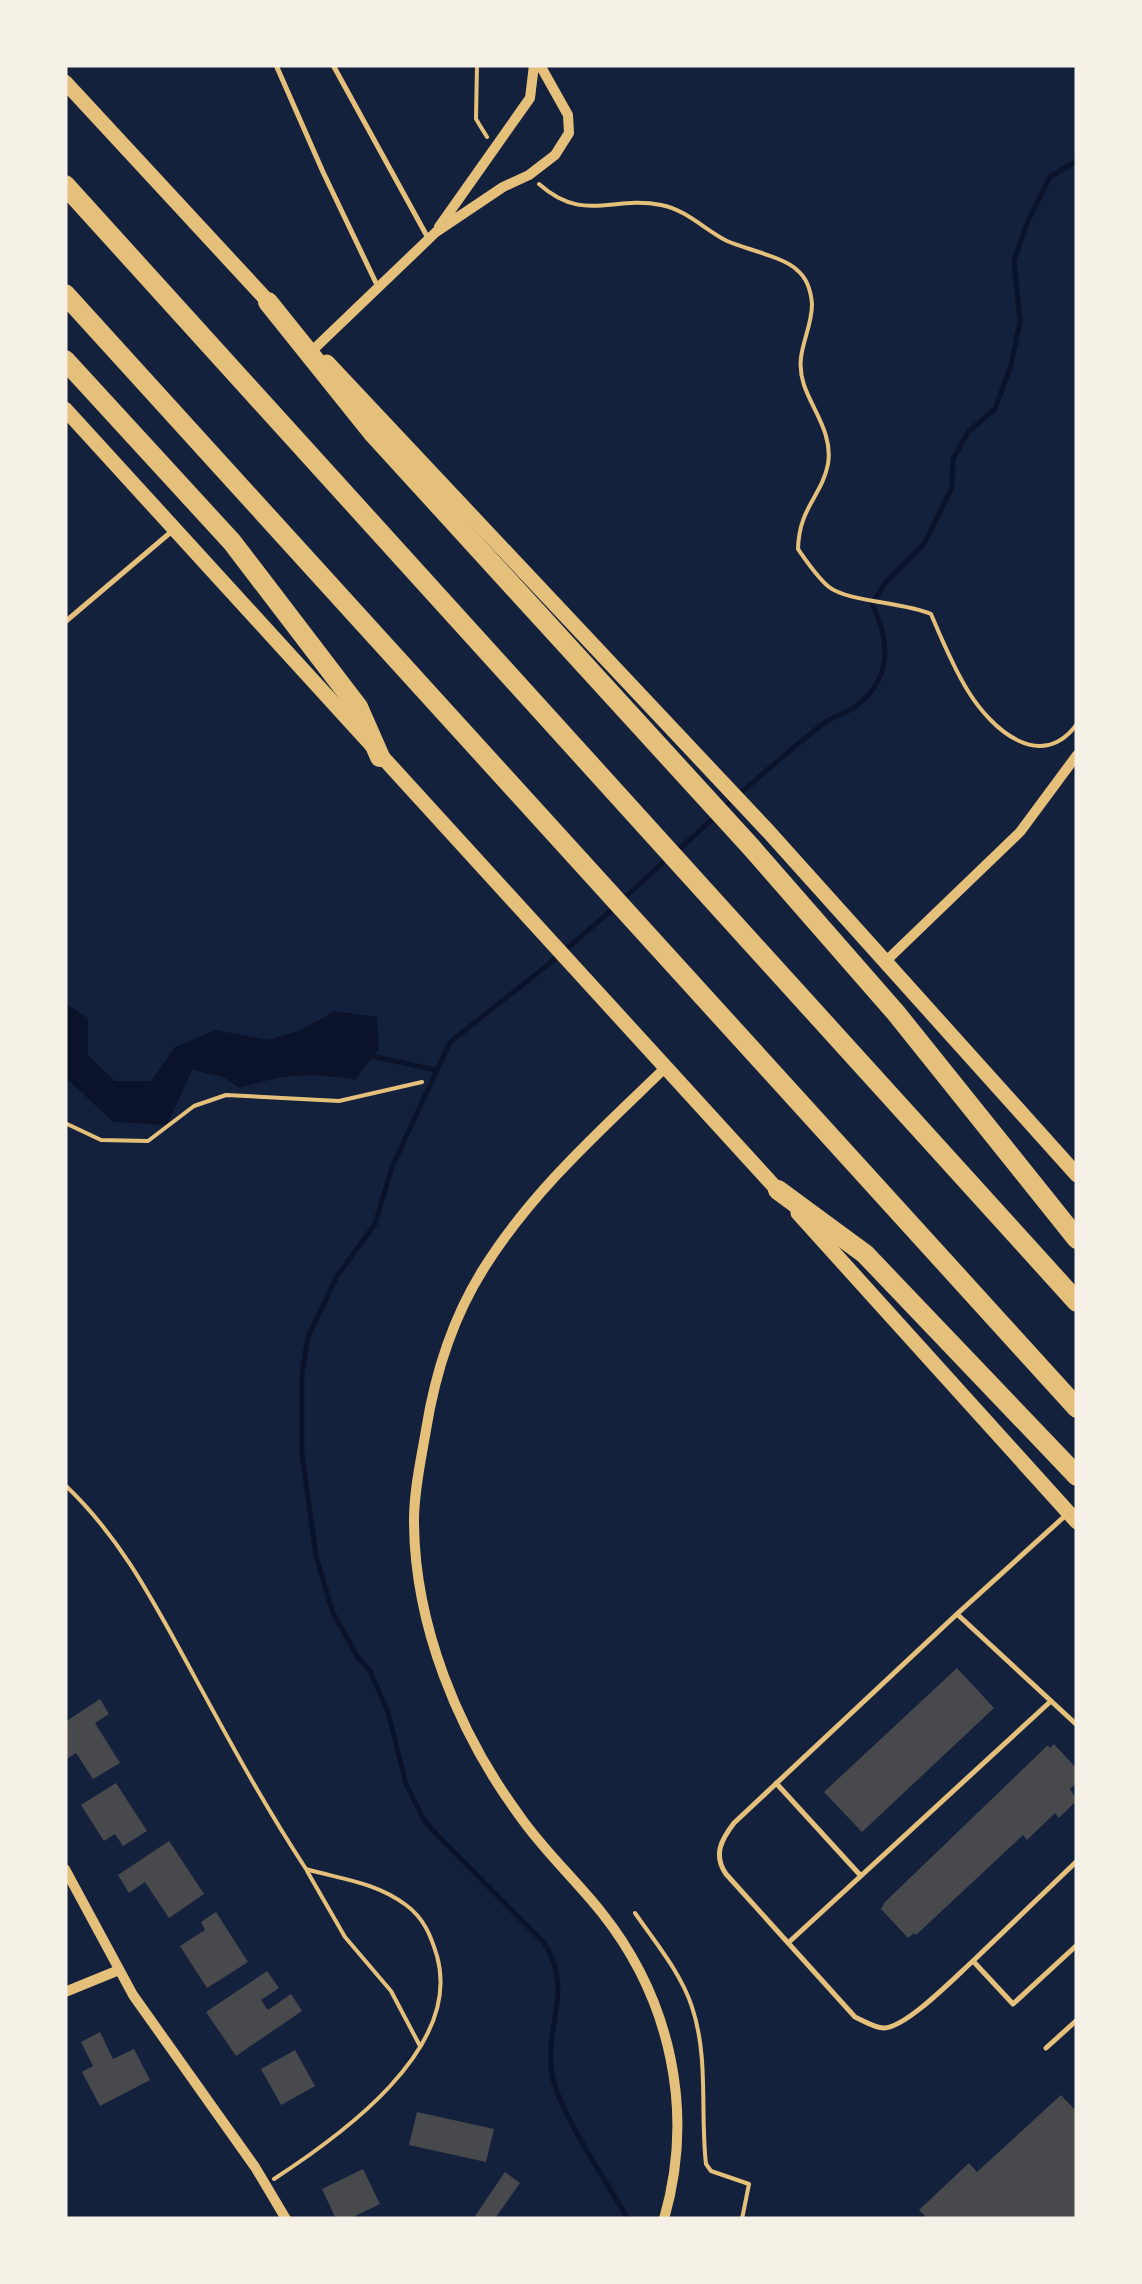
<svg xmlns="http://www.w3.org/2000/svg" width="1142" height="2284" font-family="Barlow,sans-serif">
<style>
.water{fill:#0b132b}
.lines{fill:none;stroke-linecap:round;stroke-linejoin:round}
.stream{stroke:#0b132b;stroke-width:5}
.building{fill:#48494c}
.path{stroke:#e5c07b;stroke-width:4}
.service{stroke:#e5c07b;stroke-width:5}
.minor{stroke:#e5c07b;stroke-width:10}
.secondary{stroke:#e5c07b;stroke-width:15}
.motorway{stroke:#e5c07b;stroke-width:20}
</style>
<rect width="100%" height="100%" fill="#14213d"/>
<path class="water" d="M 65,1003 L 88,1018 L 88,1055 L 115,1081 L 151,1081 L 175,1047 L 216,1030 L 268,1040 L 301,1030 L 335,1011 L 377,1017 L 379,1049 L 355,1080 C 308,1072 286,1074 240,1088 L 223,1077 L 192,1070 L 167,1125 L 113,1122 L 65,1077 Z"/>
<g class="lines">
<path class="stream" d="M 725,807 C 756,779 788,752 820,726 C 831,717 844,714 855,707 C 892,680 891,641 872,604 L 885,583 L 924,544 L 952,487 L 953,459 L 968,432 L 995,409 L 1011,365 L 1020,322 L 1014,260 L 1028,221 L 1050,177 L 1077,161
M 677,851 L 717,815
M 621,901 L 668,858
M 613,909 L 544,968 L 450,1042 L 392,1167 L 375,1224 L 337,1276 L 308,1337 L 302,1374 L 302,1454 L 316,1556 L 333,1613 L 359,1659 L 370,1671 L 388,1712 L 406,1784 L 424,1820 L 438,1836 L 545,1944 C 574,1991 544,2026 552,2074 C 558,2111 607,2182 628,2219
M 371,1056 L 436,1070"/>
</g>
<path class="building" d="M 957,1668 L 994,1708 L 862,1832 L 824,1792 Z
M 100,1699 L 109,1714 L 95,1723 L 120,1763 L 93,1779 L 76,1753 L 65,1760 L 65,1722 Z
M 1054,1744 L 1077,1769 L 1077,1783 L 1070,1789 L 1077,1800 L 1059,1818 L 1055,1813 L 1027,1840 L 1023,1835 L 916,1935 L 914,1933 L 908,1938 L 881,1909 L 885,1902 L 1048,1745 L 1050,1748 Z
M 116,1783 L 147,1831 L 123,1846 L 115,1834 L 104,1841 L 81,1805 Z
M 169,1841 L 204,1894 L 169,1918 L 145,1882 L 129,1893 L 118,1875 Z
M 216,1912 L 248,1962 L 207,1988 L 180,1946 L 205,1930 L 201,1922 Z
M 267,1971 L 279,1988 L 261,2000 L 268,2010 L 291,1994 L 302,2011 L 236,2056 L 206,2012 Z
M 100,2032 L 113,2059 L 134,2049 L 150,2080 L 100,2106 L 82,2072 L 93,2066 L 81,2042 Z
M 295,2050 L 315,2086 L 281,2105 L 261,2069 Z
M 1061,2095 L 1077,2112 L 1077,2219 L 928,2219 L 919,2210 L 969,2163 L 977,2172 Z
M 417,2112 L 494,2129 L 486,2162 L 409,2145 Z
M 363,2169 L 380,2204 L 349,2219 L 336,2219 L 322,2189 Z
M 505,2172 L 520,2183 L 496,2217 L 499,2219 L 473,2219 Z"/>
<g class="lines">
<path class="path" d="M 477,65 L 476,119 L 487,137
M 539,184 C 584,224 612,195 661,205 C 687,210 705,230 727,241 C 745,249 784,257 797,270 C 807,278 811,292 812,304 C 812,333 793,353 804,385 C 813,411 833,434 828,464 C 822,496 799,507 798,549 C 807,562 817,577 829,587 C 848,602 904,602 931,614 C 942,640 953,667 968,691 C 992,730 1041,773 1077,724
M 65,1123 L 101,1140 L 148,1141 L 194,1106 L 226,1095 L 339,1101 L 422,1082
M 65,1485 C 119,1536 151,1597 186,1661 C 224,1731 262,1802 306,1869 C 340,1879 376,1882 406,1905 C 424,1918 431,1936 437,1956 C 463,2049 340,2136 274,2179
M 307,1871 L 345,1937 L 391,1991 L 420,2046
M 635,1913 C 655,1942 681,1973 692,2007 C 709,2058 700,2112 706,2164 L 711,2171 L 749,2184 L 742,2219"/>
<path class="service" d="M 276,65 L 323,172 L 377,285
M 333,65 L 428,238
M 65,622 L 171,532
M 957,1614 L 1066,1515
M 1077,1725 L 957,1614 L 734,1823 C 721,1840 713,1855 726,1874 L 855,2017 C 864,2021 874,2028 884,2028 C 907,2027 955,1977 973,1961 L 1013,2004 L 1077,1945
M 776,1783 L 861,1876
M 788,1943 L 1051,1701
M 973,1961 L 1077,1861
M 1046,2048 L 1077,2020"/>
<path class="minor" d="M 439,227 L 530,98 L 534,65
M 314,349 L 436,232 L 503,187 L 529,175 L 555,155 L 569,133 L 568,115 L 540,65
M 886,961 L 1020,832 L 1077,755
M 65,1869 L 133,1995 L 255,2167 L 286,2219
M 65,1992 L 119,1970
M 664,2219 C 695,2112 671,2000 602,1913 C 576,1880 543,1850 519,1815 C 458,1732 414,1624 414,1520 C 414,1490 421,1460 426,1430 C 435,1374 453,1317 484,1268 C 533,1190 601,1130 666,1067"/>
<path class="secondary" d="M 65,82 L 276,310
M 327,362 L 768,831 L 1077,1175
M 65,409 L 783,1196
M 798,1213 L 1077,1522"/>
<path class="motorway" d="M 65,185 L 1077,1302
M 65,294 L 1077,1408
M 268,302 L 373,433 L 751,847 L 896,1013 L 1077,1239
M 65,360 L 232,542 L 358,707 L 380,757
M 778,1190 L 865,1254 L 1077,1476"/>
</g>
<rect width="1142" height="2284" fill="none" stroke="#f6f1e7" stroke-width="135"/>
</svg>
